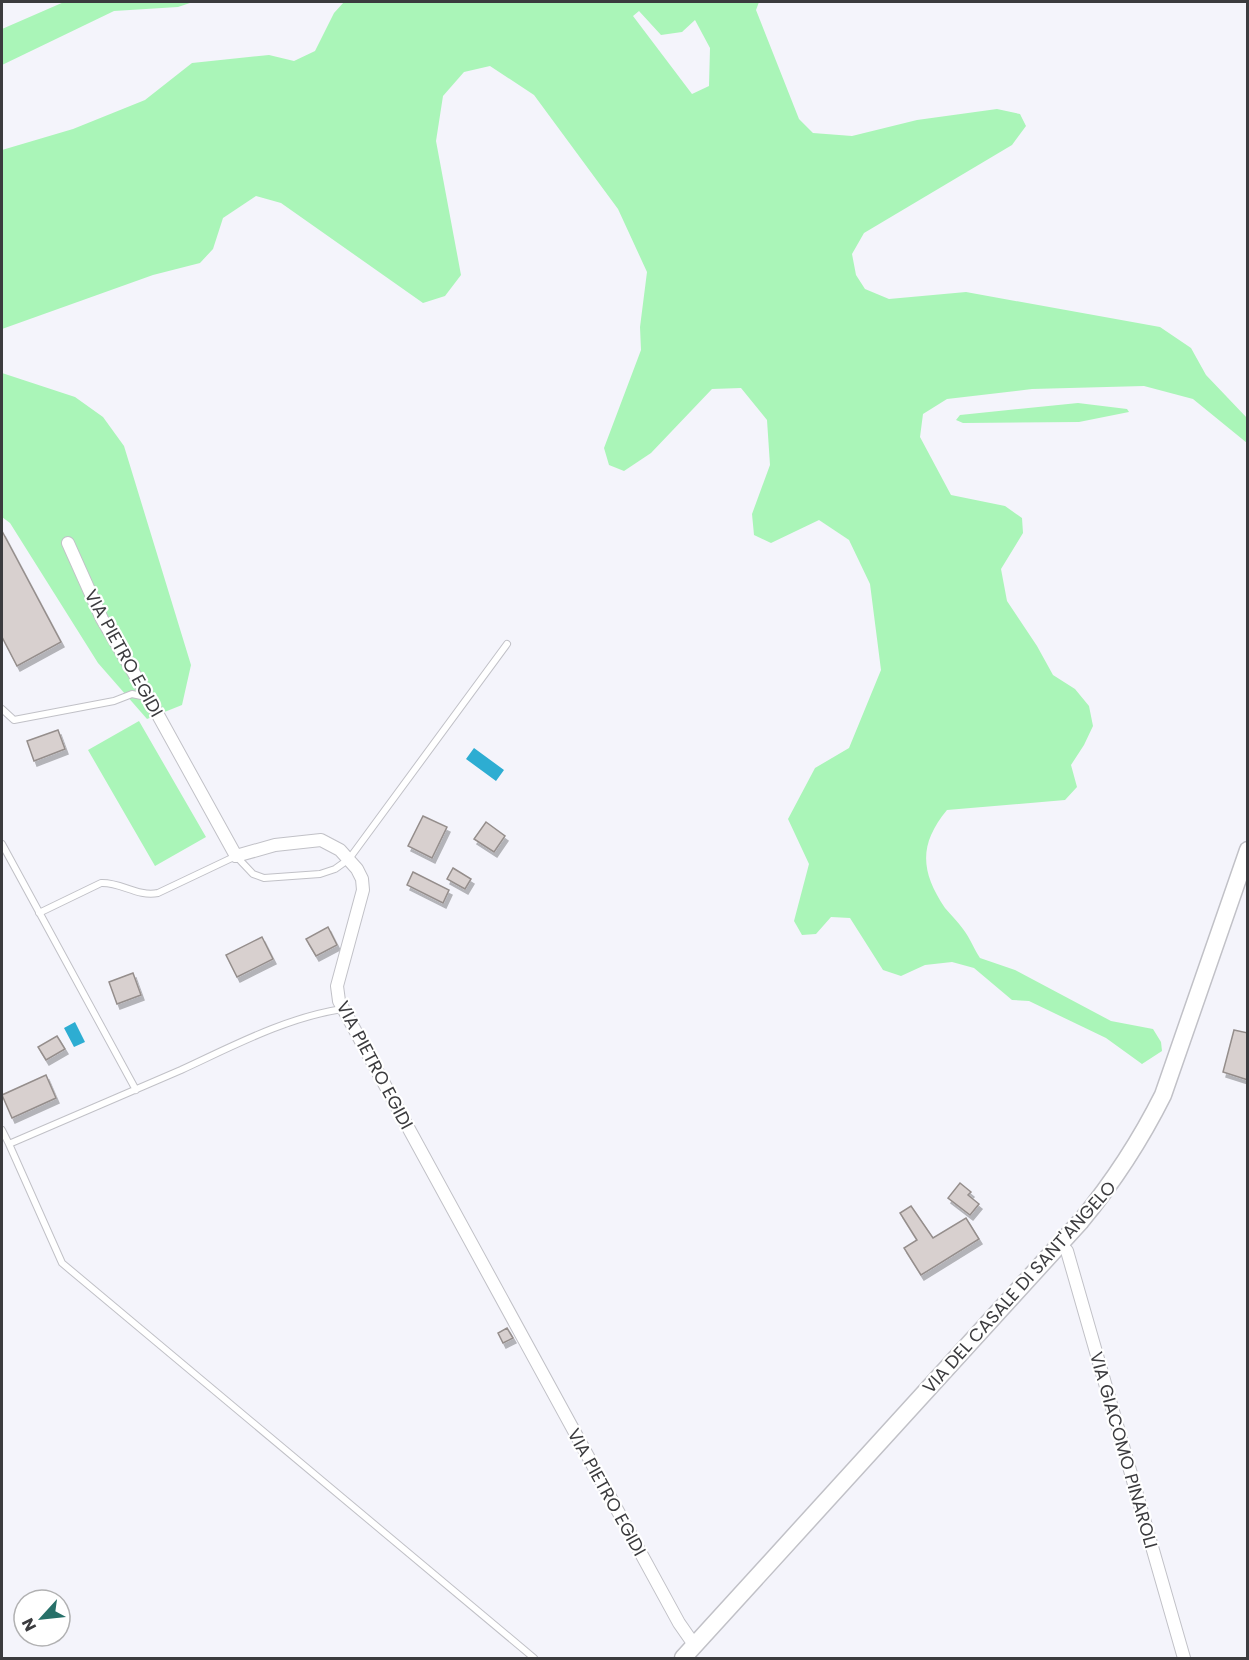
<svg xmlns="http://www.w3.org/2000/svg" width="1249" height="1660" font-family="Poppins,sans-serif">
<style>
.green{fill:#aaf5b8;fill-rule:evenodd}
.water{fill:#2dadd2}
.building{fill:#d8d0cf;stroke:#958e8c;stroke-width:1.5;filter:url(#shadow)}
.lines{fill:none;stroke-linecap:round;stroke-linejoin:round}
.lane-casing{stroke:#c1c1c7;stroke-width:8}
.street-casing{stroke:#c1c1c7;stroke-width:14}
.secondary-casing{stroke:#c1c1c7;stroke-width:19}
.lane{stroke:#fff;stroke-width:6}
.street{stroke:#fff;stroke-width:12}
.secondary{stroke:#fff;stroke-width:16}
.labels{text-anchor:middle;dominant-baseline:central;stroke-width:4.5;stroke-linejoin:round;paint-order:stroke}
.street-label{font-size:18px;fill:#3b3b3e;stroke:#fff}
</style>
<defs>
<filter id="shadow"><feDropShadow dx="3" dy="5" stdDeviation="0" flood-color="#0004"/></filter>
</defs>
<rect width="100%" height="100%" fill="#f4f4fb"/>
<path class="green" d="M 64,2 L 193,2 L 178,7 L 114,11 L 2,65 L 2,29 Z
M 344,2 L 759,2 L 756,10 L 799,119 L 813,133 L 852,136 L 917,120 L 997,109 L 1020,114 L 1026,126 L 1012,145 L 864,233 L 852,254 L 856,275 L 865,289 L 889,299 L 966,292 L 1160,327 L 1191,348 L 1206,375 L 1247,418 L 1247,443 L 1193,399 L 1144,386 L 1032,389 L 947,399 L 923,414 L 920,437 L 951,495 L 1005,506 L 1022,518 L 1023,533 L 1001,569 L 1007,601 L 1037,646 L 1053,675 L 1075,689 L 1089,706 L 1093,726 L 1084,745 L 1071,765 L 1077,787 L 1065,800 L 947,810 C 919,844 920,871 945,908 C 951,915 958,922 963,929 C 970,938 974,949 980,958 L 1015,970 L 1111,1021 L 1153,1029 L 1161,1042 L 1162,1051 L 1142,1064 L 1106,1038 L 1029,1001 L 1012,1000 L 974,968 L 952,962 L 925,965 L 901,976 L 883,970 L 850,918 L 831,917 L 816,934 L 802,935 L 794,921 L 809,864 L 788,819 L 815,768 L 849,748 L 881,670 L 870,584 L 849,540 L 819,520 L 771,543 L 754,535 L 752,514 L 770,465 L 767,420 L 741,388 L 712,389 L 651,453 L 624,471 L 609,465 L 604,448 L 641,350 L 640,327 L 647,272 L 618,209 L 534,95 L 490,66 L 464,72 L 443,96 L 436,141 L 461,275 L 445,296 L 423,303 L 281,203 L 256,196 L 223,218 L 213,249 L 200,263 L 153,275 L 2,329 L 2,150 L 73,129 L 145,100 L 192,63 L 269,55 L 294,61 L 315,51 L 334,13 ZM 639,11 L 661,35 L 682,32 L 695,20 L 710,48 L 709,86 L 692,94 L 633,16 Z
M 2,373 L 75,397 L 103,417 L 124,446 L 191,665 L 182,705 L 147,719 L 98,663 L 10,523 L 2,517 Z
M 1078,403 L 1127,409 L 1129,412 L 1079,422 L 963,423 L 956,420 L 960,415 Z
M 139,721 L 206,837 L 155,866 L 88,750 Z"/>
<path class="water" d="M 474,748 L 504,770 L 496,781 L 466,759 Z
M 75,1022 L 85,1042 L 74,1047 L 64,1028 Z"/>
<path class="building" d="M 2,531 L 61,642 L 17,666 L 2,637 Z
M 58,730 L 65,749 L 34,761 L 27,741 Z
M 423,816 L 447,827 L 432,858 L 408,846 Z
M 486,822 L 505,836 L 494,852 L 474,839 Z
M 453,868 L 471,879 L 465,889 L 447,879 Z
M 413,872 L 449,890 L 443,903 L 407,885 Z
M 328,927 L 337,945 L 316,956 L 306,939 Z
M 262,937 L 273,959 L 237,977 L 226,955 Z
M 133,973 L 141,995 L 117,1004 L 109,982 Z
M 1234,1030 L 1248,1033 L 1248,1080 L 1223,1072 Z
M 57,1036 L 65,1049 L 46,1060 L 38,1047 Z
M 46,1075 L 56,1098 L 12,1118 L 2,1095 Z
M 960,1183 L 971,1192 L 968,1195 L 979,1204 L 970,1215 L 948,1198 Z
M 911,1206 L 933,1238 L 966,1218 L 979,1239 L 921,1275 L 904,1248 L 917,1240 L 900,1213 Z
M 507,1328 L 513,1338 L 503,1343 L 498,1333 Z"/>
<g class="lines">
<g class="lane-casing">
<path id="lane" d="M 2,709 L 14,720 L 114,701 L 132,694 L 146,697
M 2,844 L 136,1090
M 39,913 L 101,883 C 121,882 137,897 158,893 L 236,856 L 253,874 L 264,878 L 320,874 L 335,869 L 349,859 L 507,644
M 2,1130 L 9,1144 C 66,1119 124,1095 181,1070 C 233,1046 285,1018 342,1009
M 9,1144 L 62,1263 L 534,1658"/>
</g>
<g class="street-casing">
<path id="street" d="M 68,543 L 102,619 L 152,704 L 236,856 L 275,845 L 321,840 L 340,850 L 357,869 L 362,879 L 363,890 L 337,986 L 339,1001 L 679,1623 L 695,1646
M 1060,1244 L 1067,1251 L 1184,1658"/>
</g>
<g class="secondary-casing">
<path id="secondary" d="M 683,1658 L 1081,1221 C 1114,1181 1140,1141 1163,1095 L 1248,850"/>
</g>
<use href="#lane" class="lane"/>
<use href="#street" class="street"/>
<use href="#secondary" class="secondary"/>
</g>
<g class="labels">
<g class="street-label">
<text transform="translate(124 653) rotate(61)">VIA PIETRO EGIDI</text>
<text transform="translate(375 1065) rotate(62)">VIA PIETRO EGIDI</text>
<text transform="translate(1019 1287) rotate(-48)">VIA DEL CASALE DI SANT'ANGELO</text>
<text transform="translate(1124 1450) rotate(74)">VIA GIACOMO PINAROLI</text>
<text transform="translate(607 1492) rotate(61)">VIA PIETRO EGIDI</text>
</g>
</g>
<rect width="1249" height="1660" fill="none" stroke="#3b3b3e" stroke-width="6"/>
<g transform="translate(42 1618) rotate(243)"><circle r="28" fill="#ffffff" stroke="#b1b1b2" stroke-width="1.5"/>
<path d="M0-4.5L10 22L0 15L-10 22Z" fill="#277069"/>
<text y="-9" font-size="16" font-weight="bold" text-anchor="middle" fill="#3b3b3e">N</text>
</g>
</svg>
